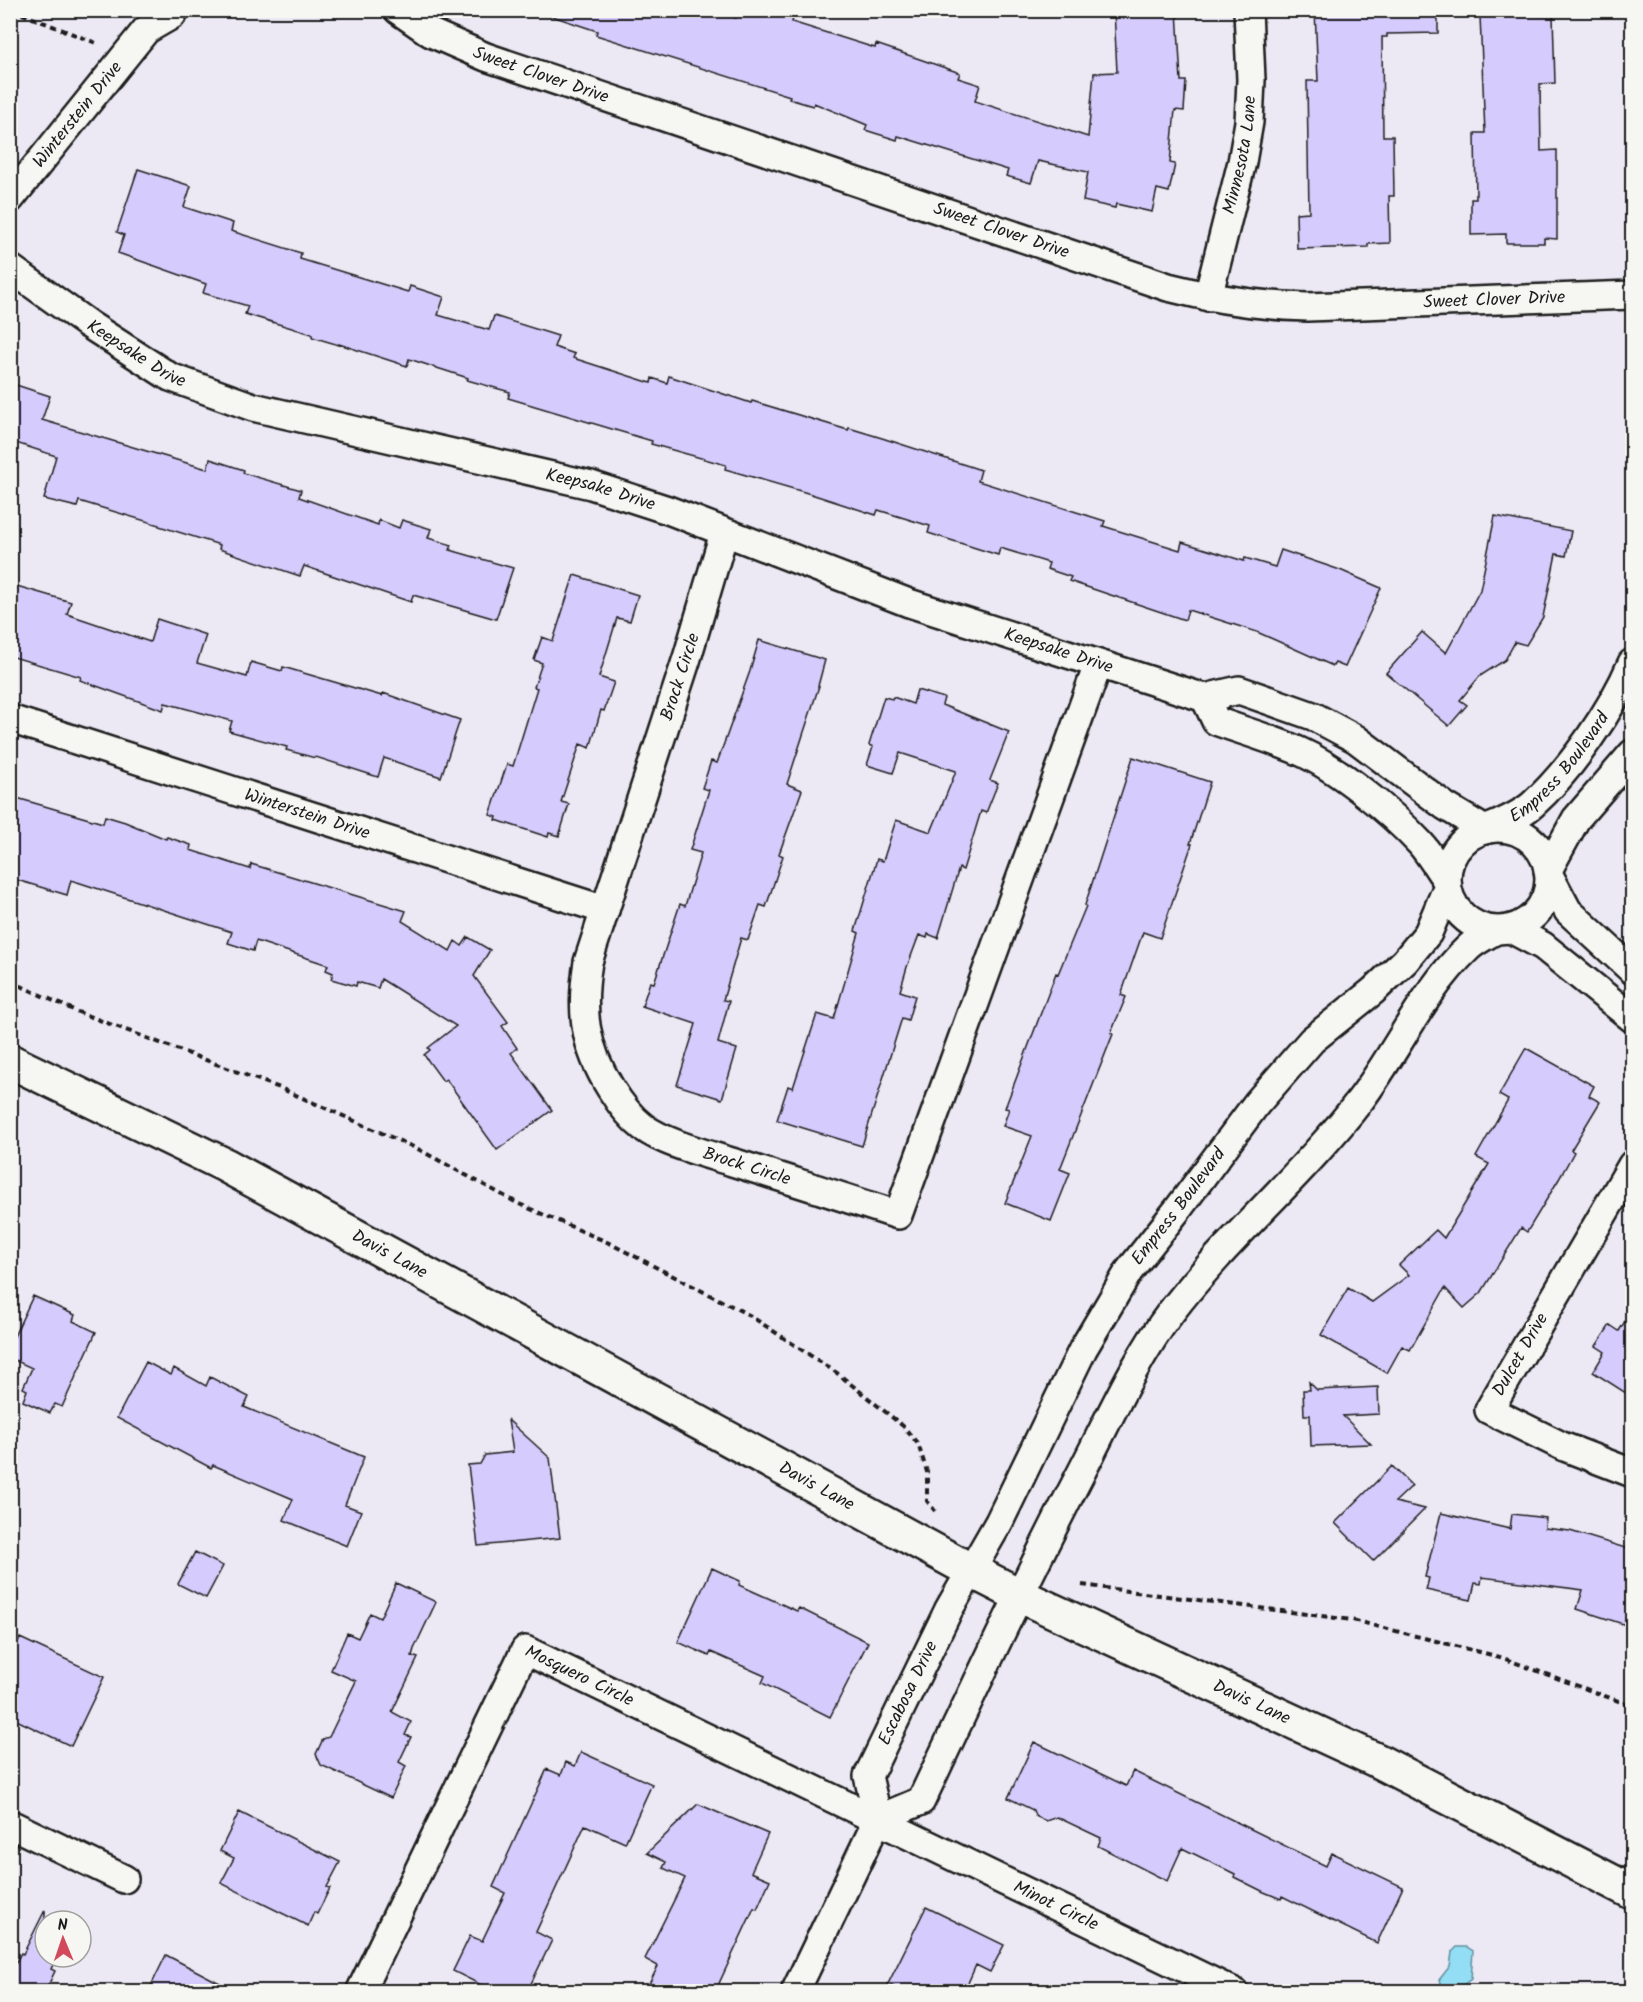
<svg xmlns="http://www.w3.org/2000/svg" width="1643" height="2002" font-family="Kalam,sans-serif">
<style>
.water{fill:#93def4;stroke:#63909e;stroke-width:1.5}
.building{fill:#d5cbfd;stroke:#1c1c1c;stroke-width:1.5}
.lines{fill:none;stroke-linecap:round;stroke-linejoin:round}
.minor-casing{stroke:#1c1c1c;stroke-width:32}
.tertiary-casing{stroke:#1c1c1c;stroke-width:38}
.path{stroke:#1c1c1c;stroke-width:4;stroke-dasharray:6 4.5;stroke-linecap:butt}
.minor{stroke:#f6f6f2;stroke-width:27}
.tertiary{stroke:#f6f6f2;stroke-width:33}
.labels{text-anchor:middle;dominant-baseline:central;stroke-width:6;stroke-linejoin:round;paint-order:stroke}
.street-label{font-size:18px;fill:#1c1c1c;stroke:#f6f6f2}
</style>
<rect width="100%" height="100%" fill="#ece9f5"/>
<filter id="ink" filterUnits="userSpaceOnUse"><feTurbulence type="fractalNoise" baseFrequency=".0167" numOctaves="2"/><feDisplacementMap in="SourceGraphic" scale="12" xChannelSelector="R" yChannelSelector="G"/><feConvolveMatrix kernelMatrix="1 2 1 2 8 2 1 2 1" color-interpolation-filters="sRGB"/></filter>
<g filter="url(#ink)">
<path class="water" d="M 1457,1947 L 1467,1947 L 1473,1951 L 1471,1979 L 1462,1986 L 1460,1991 L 1443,1991 L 1439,1980 L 1450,1966 L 1452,1952 Z"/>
<path class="building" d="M 550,10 L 711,10 L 736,18 L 738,10 L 795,10 L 792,22 L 875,48 L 876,44 L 960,73 L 958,78 L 980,85 L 975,101 L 1088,137 L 1094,73 L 1117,72 L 1114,10 L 1177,10 L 1181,81 L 1186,81 L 1184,111 L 1175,110 L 1170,163 L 1175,164 L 1169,192 L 1157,189 L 1152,212 L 1116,204 L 1115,208 L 1083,201 L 1088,172 L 1038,161 L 1031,183 L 1006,176 L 1008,170 L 898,136 L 897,140 L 865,130 L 867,125 L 814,103 L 813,106 L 789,99 L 790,96 L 596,35 L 597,31 L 549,15 Z
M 1315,10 L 1438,10 L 1438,33 L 1387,34 L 1387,37 L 1382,37 L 1383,136 L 1393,136 L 1394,196 L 1389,196 L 1390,243 L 1368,244 L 1368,247 L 1297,249 L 1296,213 L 1309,212 L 1307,81 L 1318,81 Z
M 1487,10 L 1542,10 L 1542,16 L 1553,15 L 1555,83 L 1540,84 L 1541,151 L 1557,150 L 1557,239 L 1544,238 L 1544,243 L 1506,243 L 1506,234 L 1471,235 L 1471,199 L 1476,199 L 1475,133 L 1485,133 L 1480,16 L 1487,15 Z
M 138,169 L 191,186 L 184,207 L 233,223 L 231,231 L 301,253 L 300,259 L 408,292 L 410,286 L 444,297 L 438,315 L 489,330 L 494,316 L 558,336 L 554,347 L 575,354 L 573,358 L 651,383 L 652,378 L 667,383 L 669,376 L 751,403 L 752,401 L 848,430 L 849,428 L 882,438 L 981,470 L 978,481 L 1105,521 L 1103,526 L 1180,550 L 1182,542 L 1244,561 L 1245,558 L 1275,567 L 1281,550 L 1340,570 L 1381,588 L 1345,667 L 1335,663 L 1333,666 L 1257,632 L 1188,610 L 1185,620 L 1069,581 L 1071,577 L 1047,569 L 1049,563 L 1000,548 L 998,555 L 928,533 L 930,526 L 878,510 L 876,515 L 811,494 L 725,469 L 726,465 L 651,444 L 652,441 L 508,398 L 510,392 L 467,380 L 468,378 L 409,359 L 407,366 L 339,344 L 339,345 L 312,337 L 312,334 L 245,314 L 248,306 L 203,293 L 206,284 L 118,253 L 124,235 L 117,232 Z
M 10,383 L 50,396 L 42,420 L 207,469 L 210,459 L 244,470 L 243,473 L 301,490 L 299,497 L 378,525 L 379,520 L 399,528 L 402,520 L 431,529 L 428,538 L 452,545 L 450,550 L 513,568 L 496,619 L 413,595 L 411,602 L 304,566 L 300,576 L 219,549 L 220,545 L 159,526 L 159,525 L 79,501 L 77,507 L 44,499 L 56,456 L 10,441 Z
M 1495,516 L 1571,531 L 1566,556 L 1556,554 L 1543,617 L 1526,645 L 1515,642 L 1505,660 L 1480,676 L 1460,700 L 1467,705 L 1449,726 L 1386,673 L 1422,632 L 1446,653 L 1480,590 Z
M 574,575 L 638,595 L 630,621 L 617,618 L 599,677 L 614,682 L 604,711 L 601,710 L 590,748 L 580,744 L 561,802 L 569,804 L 559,836 L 549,833 L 548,837 L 496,820 L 497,817 L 490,815 L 507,764 L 513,766 L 537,688 L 534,687 L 542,663 L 534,660 L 542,637 L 553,641 Z
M 10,584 L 71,602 L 67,614 L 150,642 L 157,619 L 206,635 L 197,663 L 247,677 L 251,662 L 282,671 L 283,667 L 382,696 L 383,693 L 460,720 L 441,777 L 384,758 L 378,777 L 316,757 L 315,758 L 286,750 L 287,747 L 229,731 L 232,721 L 165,703 L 163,710 L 80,680 L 81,677 L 10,656 Z
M 759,640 L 825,660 L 818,686 L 819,686 L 787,784 L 802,790 L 779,854 L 783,856 L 766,907 L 760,905 L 748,940 L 741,938 L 723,1000 L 729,1001 L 718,1043 L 737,1049 L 722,1099 L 677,1085 L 696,1024 L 642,1006 L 650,982 L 654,983 L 680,904 L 685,906 L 701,853 L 690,850 L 709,790 L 702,788 L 711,761 L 717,763 L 750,671 Z
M 917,690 L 944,698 L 942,705 L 1009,732 L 990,780 L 998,783 L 986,813 L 981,811 L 963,870 L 959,868 L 938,938 L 928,934 L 927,938 L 919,935 L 907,967 L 900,991 L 915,996 L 908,1020 L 902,1018 L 862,1146 L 777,1120 L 788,1086 L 793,1088 L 817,1014 L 834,1019 L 859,933 L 855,931 L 877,859 L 883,861 L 896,820 L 931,832 L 956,771 L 900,753 L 893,773 L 867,765 L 873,747 L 869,745 L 884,697 L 892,699 L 893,697 L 913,704 Z
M 1133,757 L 1210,782 L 1190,844 L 1192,844 L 1160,938 L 1143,932 L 1121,995 L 1126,997 L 1111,1033 L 1113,1034 L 1060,1169 L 1070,1173 L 1051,1221 L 1005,1203 L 1032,1136 L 1003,1126 L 1009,1109 L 1005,1108 L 1056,973 L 1058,974 L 1086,906 L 1085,905 Z
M 10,796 L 103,823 L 105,816 L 125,822 L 166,839 L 167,837 L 191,845 L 190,850 L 250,869 L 251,864 L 406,911 L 402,921 L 450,951 L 455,941 L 462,946 L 468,937 L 490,950 L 474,976 L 508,1022 L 502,1026 L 517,1048 L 511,1053 L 552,1110 L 497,1150 L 446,1079 L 443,1081 L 424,1055 L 430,1050 L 428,1048 L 456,1026 L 381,979 L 378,988 L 357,982 L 356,986 L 331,979 L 333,973 L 326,970 L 328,965 L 256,941 L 253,951 L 228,943 L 232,932 L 71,880 L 67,895 L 10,878 Z
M 1526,1048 L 1594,1086 L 1589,1096 L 1600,1102 L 1571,1150 L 1574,1152 L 1559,1179 L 1527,1232 L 1521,1228 L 1481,1293 L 1464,1308 L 1445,1288 L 1410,1350 L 1402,1346 L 1387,1373 L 1321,1335 L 1348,1288 L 1372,1302 L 1409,1275 L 1399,1265 L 1436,1230 L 1444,1238 L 1489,1164 L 1476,1157 L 1508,1100 L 1499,1095 Z
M 33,1296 L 75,1315 L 73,1321 L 96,1332 L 62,1407 L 55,1404 L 50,1413 L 23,1401 L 27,1390 L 23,1388 L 32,1368 L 10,1358 L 10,1345 Z
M 1632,1310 L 1632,1397 L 1593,1372 L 1605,1352 L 1596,1346 L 1610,1325 L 1619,1331 Z
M 146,1362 L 171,1375 L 174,1368 L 206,1386 L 210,1377 L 249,1397 L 244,1407 L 364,1457 L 345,1505 L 361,1511 L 347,1546 L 284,1520 L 293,1499 L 213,1465 L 211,1468 L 117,1418 Z
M 1309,1382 L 1317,1390 L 1378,1387 L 1379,1414 L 1343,1416 L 1371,1444 L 1311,1446 L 1310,1415 L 1304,1415 L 1303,1390 L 1310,1390 Z
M 508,1420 L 550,1458 L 560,1538 L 478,1546 L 468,1465 L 480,1464 L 485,1455 L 513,1452 Z
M 1392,1466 L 1412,1486 L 1395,1502 L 1425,1509 L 1373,1561 L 1335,1523 Z
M 1441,1513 L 1510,1529 L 1512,1514 L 1546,1518 L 1545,1528 L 1570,1531 L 1632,1550 L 1632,1627 L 1577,1609 L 1583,1590 L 1482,1577 L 1481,1584 L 1475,1583 L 1471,1600 L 1426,1590 L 1429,1578 L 1425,1577 Z
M 195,1552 L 223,1566 L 206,1598 L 178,1584 Z
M 712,1568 L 740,1581 L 739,1585 L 797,1611 L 799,1608 L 868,1642 L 830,1717 L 762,1683 L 765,1676 L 711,1652 L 709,1656 L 678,1642 Z
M 396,1583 L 436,1602 L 414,1649 L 412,1656 L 418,1658 L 392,1712 L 411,1722 L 405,1735 L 411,1737 L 399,1762 L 406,1766 L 391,1798 L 321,1765 L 316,1754 L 323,1739 L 329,1737 L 356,1681 L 331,1670 L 347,1633 L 358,1638 L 370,1613 L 380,1618 Z
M 20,1638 L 104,1677 L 71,1746 L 10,1717 L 10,1657 Z
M 1034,1742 L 1126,1786 L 1133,1771 L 1326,1866 L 1332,1853 L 1403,1887 L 1377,1943 L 1282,1896 L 1281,1899 L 1264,1892 L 1234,1877 L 1235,1874 L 1182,1848 L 1167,1881 L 1098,1846 L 1101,1838 L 1057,1817 L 1046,1821 L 1035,1816 L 1033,1810 L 1008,1798 Z
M 581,1752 L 652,1784 L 625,1843 L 585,1825 L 536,1932 L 552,1940 L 527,1992 L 495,1992 L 453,1971 L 470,1936 L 482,1941 L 505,1893 L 493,1887 L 547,1769 L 561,1775 L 566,1762 L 575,1766 Z
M 698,1804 L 768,1834 L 751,1872 L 770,1880 L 757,1909 L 754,1908 L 715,1992 L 645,1992 L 658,1966 L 645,1959 L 685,1878 L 663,1868 L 666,1862 L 647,1853 Z
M 239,1812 L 340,1862 L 327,1887 L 330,1888 L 317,1914 L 314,1912 L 308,1926 L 221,1883 L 234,1858 L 220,1851 Z
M 926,1907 L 1004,1945 L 990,1972 L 976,1965 L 964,1992 L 904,1992 L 888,1984 Z
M 45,1910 L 45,1957 L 57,1957 L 51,1969 L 55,1971 L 45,1992 L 10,1992 L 10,1973 L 21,1953 L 23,1954 Z
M 166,1955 L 237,1992 L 148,1992 Z"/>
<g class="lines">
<g class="minor-casing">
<g id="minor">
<path id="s1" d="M 398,10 L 431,33 L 486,57 L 1168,287 C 1214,299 1260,306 1307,307 L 1632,295"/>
<path id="s2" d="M 10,199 L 146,30 L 172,15 L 175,10"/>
<path id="s3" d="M 10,268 L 88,324 L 170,377 L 253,407 L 591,485 L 668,510 L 909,603 L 1205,698 L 1239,690 L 1313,716 L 1356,739 L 1445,806 L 1485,830"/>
<path id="s4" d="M 1208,297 L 1242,162 L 1249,122 L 1251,80 L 1248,10"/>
<path id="s5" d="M 724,533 L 687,658 L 588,962 C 580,1011 584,1046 611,1089 C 619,1102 630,1117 643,1127 C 664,1143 707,1154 732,1162 C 787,1179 843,1197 898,1215 L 1098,665"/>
<path d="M 1205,698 L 1216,721 C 1243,731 1272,739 1299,751 C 1339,769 1390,811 1420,843 C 1430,854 1438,869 1447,881"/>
<path id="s6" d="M 10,719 L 605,910"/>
<path id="s7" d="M 1492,827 C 1506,821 1520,815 1532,805 C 1570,771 1612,710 1632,663"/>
<circle cx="1498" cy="879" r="51"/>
<path d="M 1548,870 L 1576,819 L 1632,754"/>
<path d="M 1550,877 L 1568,911 L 1632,970"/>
<path d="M 1511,929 L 1543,946 L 1632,1018"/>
<path d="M 1632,1165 L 1489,1410 L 1562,1446 L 1632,1473"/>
<path d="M 878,1819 L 921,1801 C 973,1691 1025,1581 1081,1473 C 1108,1421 1136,1358 1171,1312 C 1229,1236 1303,1175 1361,1099 C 1398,1050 1423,991 1468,948 C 1475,941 1486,936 1494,931"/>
<path d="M 10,1824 L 124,1879"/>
<path id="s8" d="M 360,1992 L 525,1650 L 1234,1992"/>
<path id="s9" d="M 795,1992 L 878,1819 L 868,1776 L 949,1609 L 999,1522 L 1083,1349 L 1129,1271 L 1178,1209 L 1257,1103 L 1312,1040 L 1373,991 L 1405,961 L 1428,933 L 1447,888"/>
</g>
</g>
<g class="tertiary-casing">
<g id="tertiary">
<path id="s10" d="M 10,1061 L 225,1165 L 970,1570 L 1019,1595 L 1376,1760 L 1632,1892"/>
</g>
</g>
<path class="path" d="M 12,10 L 96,43
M 10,981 L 78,1012 L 280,1088 L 418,1149 L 519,1204 L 607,1242 L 749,1315 L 837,1373 L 903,1426 L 918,1444 L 927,1472 L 927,1501 L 935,1511
M 1082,1585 L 1352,1620 L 1500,1657 L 1632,1706"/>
<use href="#minor" class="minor"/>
<use href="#tertiary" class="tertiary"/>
</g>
</g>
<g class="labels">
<g class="street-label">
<text stroke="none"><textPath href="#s1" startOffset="158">Sweet Clover Drive</textPath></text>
<text stroke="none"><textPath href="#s2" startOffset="108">Winterstein Drive</textPath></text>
<text stroke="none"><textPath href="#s4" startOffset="146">Minnesota Lane</textPath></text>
<text stroke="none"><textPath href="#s1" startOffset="644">Sweet Clover Drive</textPath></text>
<text stroke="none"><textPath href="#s1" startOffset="1148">Sweet Clover Drive</textPath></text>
<text stroke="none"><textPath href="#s3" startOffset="153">Keepsake Drive</textPath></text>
<text stroke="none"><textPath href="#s3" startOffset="639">Keepsake Drive</textPath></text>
<text stroke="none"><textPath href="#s3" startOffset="1125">Keepsake Drive</textPath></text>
<text transform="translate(681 677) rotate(-72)">Brock Circle</text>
<text stroke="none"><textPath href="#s7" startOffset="92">Empress Boulevard</textPath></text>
<text stroke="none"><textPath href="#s6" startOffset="312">Winterstein Drive</textPath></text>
<text stroke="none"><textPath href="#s5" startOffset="744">Brock Circle</textPath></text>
<text stroke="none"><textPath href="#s9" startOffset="886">Empress Boulevard</textPath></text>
<text stroke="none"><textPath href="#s10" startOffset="426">Davis Lane</textPath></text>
<text transform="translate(1521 1355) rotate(-60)">Dulcet Drive</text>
<text stroke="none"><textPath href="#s10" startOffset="912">Davis Lane</textPath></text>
<text stroke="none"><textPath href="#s8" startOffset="440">Mosquero Circle</textPath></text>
<text stroke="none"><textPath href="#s9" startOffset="328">Escabosa Drive</textPath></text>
<text stroke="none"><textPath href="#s10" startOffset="1398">Davis Lane</textPath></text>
<text stroke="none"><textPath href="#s8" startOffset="969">Minot Circle</textPath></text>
</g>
</g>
<rect width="1643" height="2002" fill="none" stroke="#f6f6f2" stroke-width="36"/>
<rect x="18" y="18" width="1607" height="1966" fill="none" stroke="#1c1c1c" stroke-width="2" filter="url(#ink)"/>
<g transform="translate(63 1939) rotate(358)"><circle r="28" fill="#f6f6f2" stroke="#9f9f9c" stroke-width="1.5"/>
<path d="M0-4.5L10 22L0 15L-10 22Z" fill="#d1495b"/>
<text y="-9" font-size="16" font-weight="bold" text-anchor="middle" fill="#1c1c1c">N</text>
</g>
</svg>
